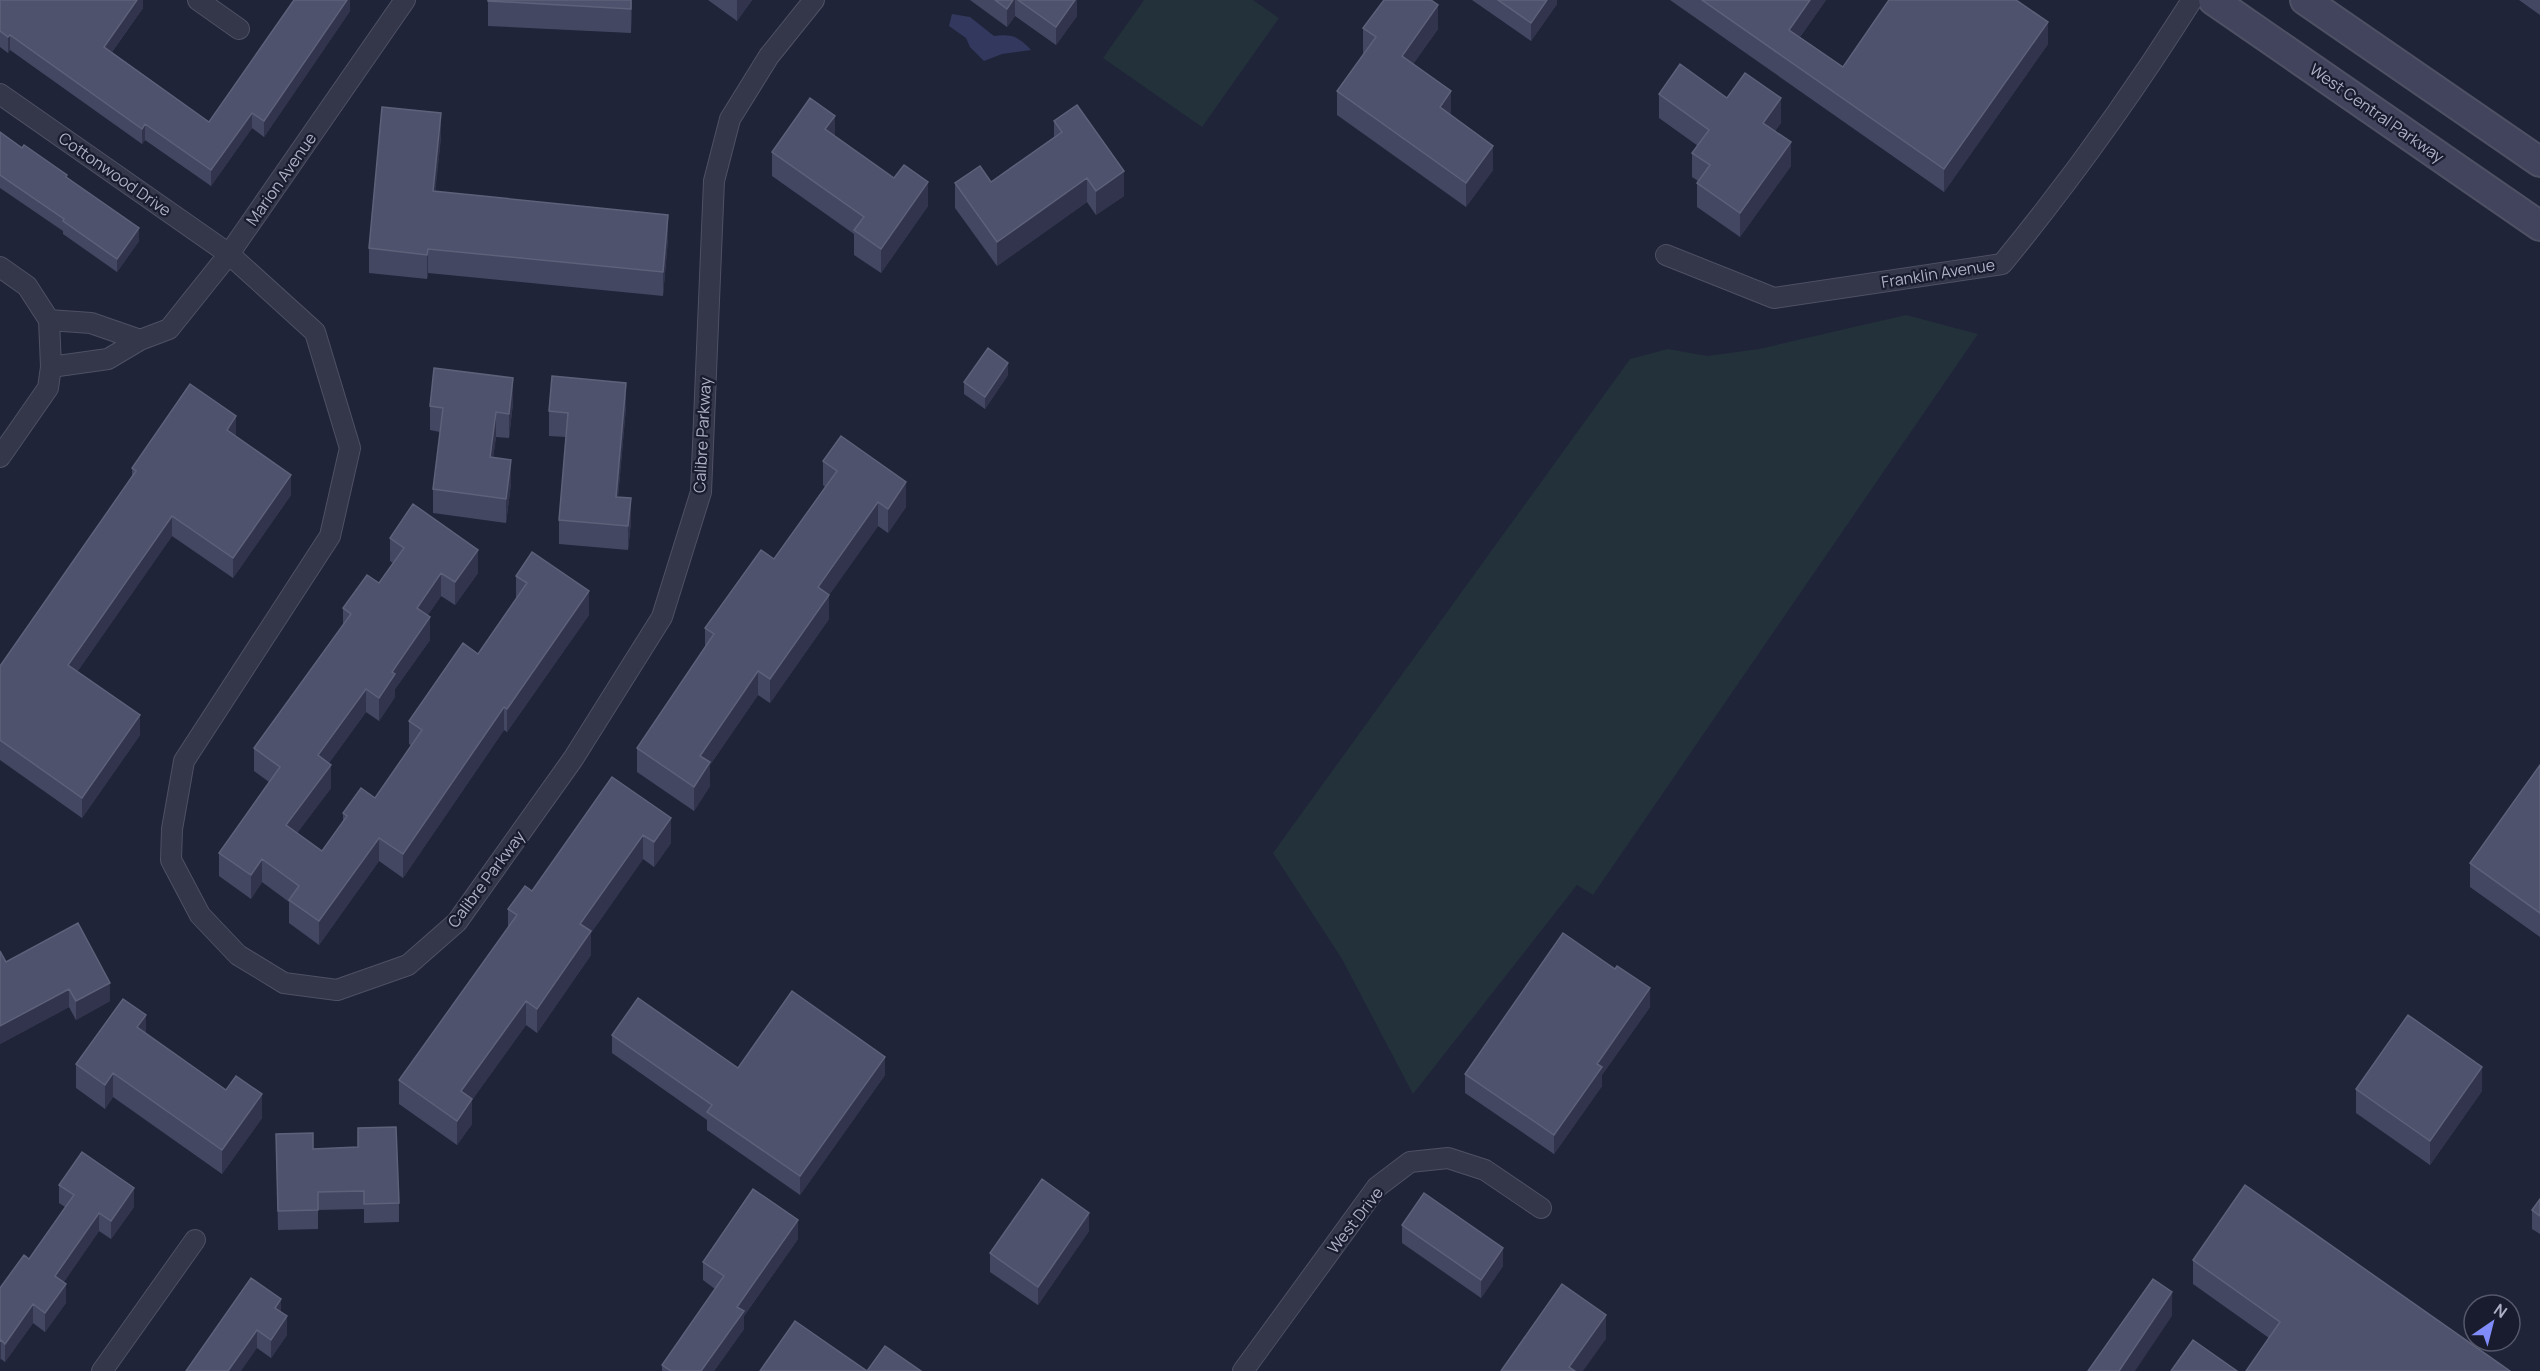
<svg xmlns="http://www.w3.org/2000/svg" width="2540" height="1371" font-family="Manrope,sans-serif">
<style>
.green{fill:#22313a}
.water{fill:#32385e}
.lines{fill:none;stroke-linecap:round;stroke-linejoin:round}
.street-casing{stroke:#4e5164;stroke-width:22}
.secondary-casing{stroke:#4e5164;stroke-width:32}
.street{stroke:#343749;stroke-width:20}
.secondary{stroke:#42445d;stroke-width:28}
.wall{fill:#444761}
.shaded-wall{fill:#31344c}
.building{fill:#4f526c;stroke:#5e617a;stroke-width:1.5}
.labels{text-anchor:middle;dominant-baseline:central;stroke-width:4.5;stroke-linejoin:round;paint-order:stroke}
.street-label{font-size:16px;fill:#aeb1c6;stroke:#191c2e}
</style>
<rect width="100%" height="100%" fill="#202439"/>
<path class="green" d="M 1144,0 L 1253,0 L 1279,18 L 1202,127 L 1103,58 Z
M 1906,315 L 1978,334 L 1593,895 L 1577,885 L 1413,1094 L 1342,959 L 1273,853 L 1630,359 L 1668,349 L 1707,356 L 1759,349 Z"/>
<path class="water" d="M 952,14 L 970,17 L 994,36 C 1012,34 1018,36 1031,50 L 1002,54 L 984,61 L 970,47 L 966,38 L 949,26 Z"/>
<g class="lines">
<g class="street-casing">
<path id="street" d="M 198,0 L 239,29
M 0,94 L 229,254 L 315,332 L 350,448 L 330,536 L 184,761 L 172,829 L 171,860 L 200,915 L 238,955 L 284,983 L 337,990 L 408,965 L 457,922 L 573,759 L 662,617 L 701,492 L 714,181 L 730,119 L 769,56 L 814,0
M 1666,255 L 1774,298 L 2002,264 C 2071,180 2134,92 2192,0
M 0,267 L 27,286 L 49,320 L 51,367 L 48,388 L 0,457
M 49,320 L 91,323 L 140,340
M 51,367 L 108,359 L 140,340 L 169,329 L 229,254 L 405,0
M 102,1371 L 195,1240
M 1243,1371 L 1377,1187 L 1410,1162 L 1448,1158 L 1485,1170 L 1541,1208"/>
</g>
<g class="secondary-casing">
<path id="secondary" d="M 2213,0 L 2540,226
M 2305,0 L 2540,162"/>
</g>
<use href="#street" class="street"/>
<use href="#secondary" class="secondary"/>
</g>
<path class="wall" d="M 0,0 L 143,0 L 143,8 L 112,52 L 209,122 L 350,0 L 350,11 L 264,137 L 252,128 L 211,186 L 145,140 L 142,144 L 10,50 L 8,53 L 0,47 Z
M 488,0 L 632,0 L 631,33 L 488,26 Z
M 708,0 L 752,0 L 737,21 Z
M 970,0 L 1077,0 L 1077,16 L 1056,45 L 1015,16 L 1007,27 Z
M 1472,0 L 1557,0 L 1557,4 L 1531,41 Z
M 1670,0 L 1826,0 L 1800,37 L 1843,67 L 2048,44 L 1944,192 Z
M 2519,0 L 2540,0 L 2540,15 Z
M 1363,28 L 1438,29 L 1413,64 L 1451,115 L 1493,170 L 1466,207 L 1337,115 L 1337,91 L 1364,53 L 1363,53 Z
M 1659,94 L 1727,98 L 1781,123 L 1775,131 L 1791,166 L 1740,237 L 1697,207 L 1697,183 L 1698,181 L 1692,177 L 1692,153 L 1698,146 L 1659,118 Z
M 1054,121 L 1124,196 L 1096,215 L 1087,202 L 997,266 L 955,208 L 955,183 L 991,182 L 1054,137 Z
M 0,132 L 67,178 L 139,241 L 117,272 L 63,234 L 63,231 L 0,188 Z
M 835,136 L 928,206 L 881,273 L 854,255 L 854,234 L 772,176 L 772,152 Z
M 441,137 L 435,191 L 668,239 L 663,296 L 428,273 L 427,279 L 369,273 L 369,248 Z
M 1008,375 L 985,409 L 964,394 L 964,382 Z
M 513,403 L 509,438 L 496,437 L 493,457 L 511,484 L 506,523 L 433,513 L 433,489 L 440,432 L 430,430 L 430,406 Z
M 626,407 L 618,497 L 631,522 L 628,550 L 559,544 L 559,520 L 566,437 L 549,436 L 549,411 Z
M 236,436 L 291,495 L 233,578 L 172,536 L 77,672 L 140,735 L 82,818 L 0,760 L 0,666 L 132,478 L 132,468 Z
M 823,461 L 906,507 L 888,533 L 878,526 L 829,595 L 829,619 L 770,703 L 758,695 L 710,765 L 710,786 L 694,811 L 637,772 L 637,748 L 705,647 L 705,628 L 774,559 L 825,487 L 823,485 Z
M 390,538 L 478,573 L 455,605 L 441,596 L 427,616 L 430,640 L 395,689 L 395,697 L 379,721 L 366,712 L 329,763 L 331,788 L 297,833 L 322,851 L 343,822 L 343,813 L 375,798 L 412,746 L 409,744 L 409,721 L 478,654 L 516,599 L 516,576 L 589,615 L 507,732 L 504,730 L 403,878 L 379,861 L 319,945 L 289,923 L 289,902 L 262,882 L 251,899 L 219,876 L 219,853 L 269,782 L 254,771 L 254,748 L 343,625 L 343,608 L 379,583 L 393,563 L 390,561 Z
M 2540,765 L 2540,937 L 2470,887 L 2470,863 Z
M 612,777 L 671,843 L 654,867 L 643,859 L 591,933 L 591,955 L 537,1033 L 526,1025 L 472,1100 L 472,1124 L 457,1145 L 399,1104 L 399,1080 L 508,927 L 508,909 L 532,891 Z
M 0,951 L 6,962 L 110,1001 L 76,1020 L 69,1007 L 0,1044 Z
M 1650,1007 L 1602,1075 L 1602,1086 L 1554,1154 L 1465,1093 L 1465,1074 Z
M 146,1034 L 262,1118 L 222,1174 L 113,1097 L 105,1109 L 76,1088 L 76,1064 Z
M 612,1035 L 738,1068 L 885,1075 L 800,1195 L 707,1130 L 707,1120 L 612,1053 Z
M 2356,1089 L 2482,1091 L 2430,1165 L 2356,1113 Z
M 358,1128 L 399,1203 L 399,1222 L 364,1223 L 364,1209 L 318,1210 L 318,1229 L 278,1230 L 276,1134 L 313,1149 L 358,1147 Z
M 59,1185 L 134,1207 L 111,1239 L 99,1231 L 63,1283 L 66,1303 L 45,1332 L 33,1323 L 5,1362 L 1,1359 L 0,1288 L 29,1259 L 65,1207 L 59,1203 Z
M 2540,1199 L 2540,1234 L 2532,1229 L 2532,1210 Z
M 1402,1225 L 1503,1266 L 1481,1298 L 1402,1243 Z
M 1089,1231 L 1038,1305 L 990,1272 L 990,1253 Z
M 798,1239 L 744,1316 L 744,1329 L 714,1371 L 662,1371 L 662,1365 L 715,1289 L 703,1280 L 703,1262 Z
M 2193,1260 L 2510,1371 L 2269,1338 L 2193,1284 Z
M 281,1312 L 287,1335 L 271,1358 L 257,1348 L 186,1371 Z"/>
<path class="shaded-wall" d="M 137,0 L 143,0 L 143,8 L 104,63 L 104,47 Z
M 347,0 L 350,0 L 350,11 L 264,137 L 264,121 Z
M 631,0 L 632,0 L 631,33 Z
M 737,0 L 752,0 L 737,21 Z
M 1013,0 L 1015,0 L 1015,16 L 1007,27 L 1007,9 Z
M 1075,0 L 1077,0 L 1077,16 L 1056,45 L 1056,27 Z
M 1547,0 L 1557,0 L 1557,4 L 1531,41 L 1531,23 Z
M 1810,0 L 1826,0 L 1789,52 L 1789,30 Z
M 1438,5 L 1438,29 L 1402,80 L 1402,56 Z
M 2048,22 L 2048,44 L 1944,192 L 1944,169 Z
M 10,35 L 10,50 L 8,53 L 8,37 Z
M 1451,91 L 1451,115 L 1440,107 Z
M 1781,98 L 1781,123 L 1763,147 L 1763,123 Z
M 252,113 L 252,128 L 211,186 L 211,170 Z
M 441,113 L 441,137 L 433,215 L 433,191 Z
M 835,116 L 835,140 L 825,129 Z
M 145,124 L 145,140 L 142,144 L 142,129 Z
M 1791,142 L 1791,166 L 1740,237 L 1740,213 Z
M 1493,146 L 1493,170 L 1466,207 L 1466,183 Z
M 1124,171 L 1124,196 L 1096,215 L 1096,191 Z
M 1087,178 L 1087,202 L 997,266 L 997,242 Z
M 928,182 L 928,206 L 881,273 L 881,249 Z
M 668,215 L 668,239 L 663,296 L 663,272 Z
M 139,228 L 139,241 L 117,272 L 117,259 Z
M 428,249 L 428,273 L 427,279 L 427,255 Z
M 1008,363 L 1008,375 L 985,409 L 985,397 Z
M 513,378 L 513,403 L 509,438 L 509,414 Z
M 626,383 L 626,407 L 616,521 L 616,497 Z
M 496,412 L 496,437 L 490,481 L 490,457 Z
M 236,416 L 236,436 L 227,450 L 227,430 Z
M 511,460 L 511,484 L 506,523 L 506,499 Z
M 291,475 L 291,495 L 233,578 L 233,558 Z
M 906,482 L 906,507 L 888,533 L 888,509 Z
M 631,498 L 631,522 L 628,550 L 628,526 Z
M 878,502 L 878,526 L 818,611 L 818,587 Z
M 172,516 L 172,536 L 68,685 L 68,665 Z
M 478,550 L 478,573 L 455,605 L 455,582 Z
M 441,573 L 441,596 L 417,631 L 417,608 Z
M 589,591 L 589,615 L 507,732 L 507,709 Z
M 829,595 L 829,619 L 770,703 L 770,679 Z
M 430,617 L 430,640 L 395,689 L 395,697 L 379,721 L 379,698 L 392,672 Z
M 758,671 L 758,695 L 710,765 L 710,786 L 694,811 L 694,787 L 700,756 Z
M 366,689 L 366,712 L 318,778 L 318,755 Z
M 504,707 L 504,730 L 403,878 L 403,854 Z
M 140,715 L 140,735 L 82,818 L 82,798 Z
M 331,765 L 331,788 L 286,848 L 286,825 Z
M 671,818 L 671,843 L 654,867 L 654,842 Z
M 643,835 L 643,859 L 591,933 L 591,955 L 537,1033 L 537,1009 L 580,924 Z
M 379,838 L 379,861 L 319,945 L 319,921 Z
M 262,859 L 262,882 L 251,899 L 251,875 Z
M 110,983 L 110,1001 L 76,1020 L 76,1001 Z
M 1650,988 L 1650,1007 L 1602,1075 L 1602,1086 L 1554,1154 L 1554,1135 L 1597,1064 Z
M 69,989 L 69,1007 L 0,1044 L 0,1026 Z
M 526,1001 L 526,1025 L 472,1100 L 472,1124 L 457,1145 L 457,1121 L 461,1091 Z
M 146,1015 L 146,1039 L 137,1027 Z
M 885,1057 L 885,1075 L 800,1195 L 800,1176 Z
M 2482,1067 L 2482,1091 L 2430,1165 L 2430,1141 Z
M 113,1073 L 113,1097 L 105,1109 L 105,1085 Z
M 262,1094 L 262,1118 L 222,1174 L 222,1150 Z
M 134,1188 L 134,1207 L 111,1239 L 111,1221 Z
M 99,1213 L 99,1231 L 55,1295 L 55,1276 Z
M 1089,1213 L 1089,1231 L 1038,1305 L 1038,1287 Z
M 798,1220 L 798,1239 L 744,1316 L 744,1329 L 714,1371 L 701,1371 L 737,1307 Z
M 1503,1248 L 1503,1266 L 1481,1298 L 1481,1280 Z
M 66,1284 L 66,1303 L 45,1332 L 45,1313 Z
M 2172,1292 L 2172,1316 L 2135,1371 L 2119,1371 Z
M 281,1299 L 281,1318 L 275,1308 Z
M 33,1304 L 33,1323 L 5,1362 L 5,1344 Z
M 1606,1315 L 1606,1339 L 1583,1371 L 1569,1371 L 1569,1367 Z
M 287,1316 L 287,1335 L 271,1358 L 271,1340 Z
M 257,1330 L 257,1348 L 241,1371 L 228,1371 Z
M 1,1340 L 1,1359 L 0,1360 L 0,1342 Z"/>
<path class="building" d="M 0,0 L 137,0 L 104,47 L 209,122 L 294,0 L 347,0 L 264,121 L 252,113 L 211,170 L 145,124 L 142,129 L 10,35 L 8,37 L 0,31 Z
M 488,0 L 631,0 L 631,9 L 488,1 Z
M 995,0 L 1013,0 L 1007,9 Z
M 1018,0 L 1075,0 L 1056,27 Z
M 1384,0 L 1431,0 L 1438,5 L 1402,56 L 1451,91 L 1440,107 L 1493,146 L 1466,183 L 1337,91 L 1376,37 L 1363,28 Z
M 1498,0 L 1547,0 L 1531,23 Z
M 1702,0 L 1810,0 L 1789,30 L 1843,67 L 1889,0 L 2016,0 L 2048,22 L 1944,169 Z
M 1680,64 L 1727,98 L 1745,73 L 1781,98 L 1763,123 L 1791,142 L 1740,213 L 1697,183 L 1710,165 L 1692,153 L 1709,130 L 1659,94 Z
M 810,98 L 835,116 L 825,129 L 894,178 L 904,165 L 928,182 L 881,249 L 854,230 L 864,217 L 772,152 Z
M 1077,105 L 1124,171 L 1096,191 L 1087,178 L 997,242 L 955,183 L 980,166 L 991,182 L 1062,132 L 1054,121 Z
M 382,107 L 441,113 L 433,191 L 668,215 L 663,272 L 428,249 L 427,255 L 369,248 Z
M 0,132 L 22,148 L 24,145 L 67,175 L 66,177 L 139,228 L 117,259 L 63,221 L 64,219 L 0,175 Z
M 988,348 L 1008,363 L 985,397 L 964,382 Z
M 434,368 L 513,378 L 509,414 L 496,412 L 490,457 L 511,460 L 506,499 L 433,489 L 443,408 L 430,406 Z
M 552,376 L 626,383 L 616,497 L 631,498 L 628,526 L 559,520 L 568,413 L 549,411 Z
M 190,384 L 236,416 L 227,430 L 291,475 L 233,558 L 172,516 L 68,665 L 140,715 L 82,798 L 0,740 L 0,666 L 136,471 L 132,468 Z
M 841,436 L 906,482 L 888,509 L 878,502 L 818,587 L 829,595 L 770,679 L 758,671 L 700,756 L 710,762 L 694,787 L 637,748 L 714,634 L 705,628 L 761,550 L 774,559 L 837,471 L 823,461 Z
M 413,504 L 478,550 L 455,582 L 441,573 L 417,608 L 430,617 L 392,672 L 395,674 L 379,698 L 366,689 L 318,755 L 331,765 L 286,825 L 322,851 L 347,816 L 343,813 L 361,788 L 375,798 L 422,730 L 409,721 L 463,643 L 478,654 L 527,583 L 516,576 L 532,552 L 589,591 L 507,709 L 504,707 L 403,854 L 379,838 L 319,921 L 289,900 L 299,886 L 262,859 L 251,875 L 219,853 L 280,767 L 254,748 L 351,614 L 343,608 L 367,575 L 379,583 L 404,548 L 390,538 Z
M 2540,765 L 2540,913 L 2470,863 Z
M 612,777 L 671,818 L 654,842 L 643,835 L 580,924 L 591,931 L 537,1009 L 526,1001 L 461,1091 L 472,1099 L 457,1121 L 399,1080 L 517,915 L 508,909 L 525,886 L 532,891 Z
M 78,923 L 110,983 L 76,1001 L 69,989 L 0,1026 L 0,951 L 6,962 Z
M 1563,933 L 1615,969 L 1617,966 L 1650,988 L 1597,1064 L 1602,1067 L 1554,1135 L 1465,1074 Z
M 792,991 L 885,1057 L 800,1176 L 707,1112 L 712,1105 L 612,1035 L 638,998 L 738,1068 Z
M 123,999 L 146,1015 L 137,1027 L 226,1090 L 236,1076 L 262,1094 L 222,1150 L 113,1073 L 105,1085 L 76,1064 Z
M 2408,1015 L 2482,1067 L 2430,1141 L 2356,1089 Z
M 396,1127 L 399,1203 L 364,1204 L 364,1191 L 318,1192 L 318,1210 L 278,1211 L 276,1134 L 313,1133 L 313,1149 L 358,1147 L 358,1128 Z
M 82,1152 L 134,1188 L 111,1221 L 99,1213 L 55,1276 L 66,1284 L 45,1313 L 33,1304 L 5,1344 L 1,1340 L 0,1342 L 0,1288 L 24,1255 L 29,1259 L 74,1195 L 59,1185 Z
M 1042,1179 L 1089,1213 L 1038,1287 L 990,1253 Z
M 2245,1185 L 2510,1371 L 2246,1371 L 2280,1322 L 2193,1260 Z
M 753,1189 L 798,1220 L 737,1307 L 744,1311 L 701,1371 L 671,1371 L 662,1365 L 724,1276 L 703,1262 Z
M 1424,1193 L 1503,1248 L 1481,1280 L 1402,1225 Z
M 2540,1199 L 2540,1216 L 2532,1210 Z
M 251,1278 L 281,1299 L 275,1308 L 287,1316 L 271,1340 L 257,1330 L 228,1371 L 186,1371 Z
M 2153,1279 L 2172,1292 L 2119,1371 L 2088,1371 Z
M 1562,1284 L 1606,1315 L 1569,1367 L 1575,1371 L 1501,1371 Z
M 795,1321 L 867,1371 L 760,1371 Z
M 2193,1340 L 2237,1371 L 2171,1371 Z
M 885,1346 L 921,1371 L 867,1371 Z"/>
<g class="labels">
<g class="street-label">
<text transform="translate(2377 113) rotate(35)">West Central Parkway</text>
<text transform="translate(115 174) rotate(35)">Cottonwood Drive</text>
<text transform="translate(281 179) rotate(-55)">Marion Avenue</text>
<text transform="translate(1938 273) rotate(-9)">Franklin Avenue</text>
<text transform="translate(702 435) rotate(-87)">Calibre Parkway</text>
<text transform="translate(486 879) rotate(-53)">Calibre Parkway</text>
<text transform="translate(1355 1220) rotate(-52)">West Drive</text>
</g>
</g>
<g transform="translate(2492 1323) rotate(35)"><circle r="28" fill="#191c2e" stroke="#55586b" stroke-width="1.5"/>
<path d="M0-4.5L10 22L0 15L-10 22Z" fill="#7f8cfa"/>
<text y="-9" font-size="16" font-weight="bold" text-anchor="middle" fill="#aeb1c6">N</text>
</g>
</svg>
